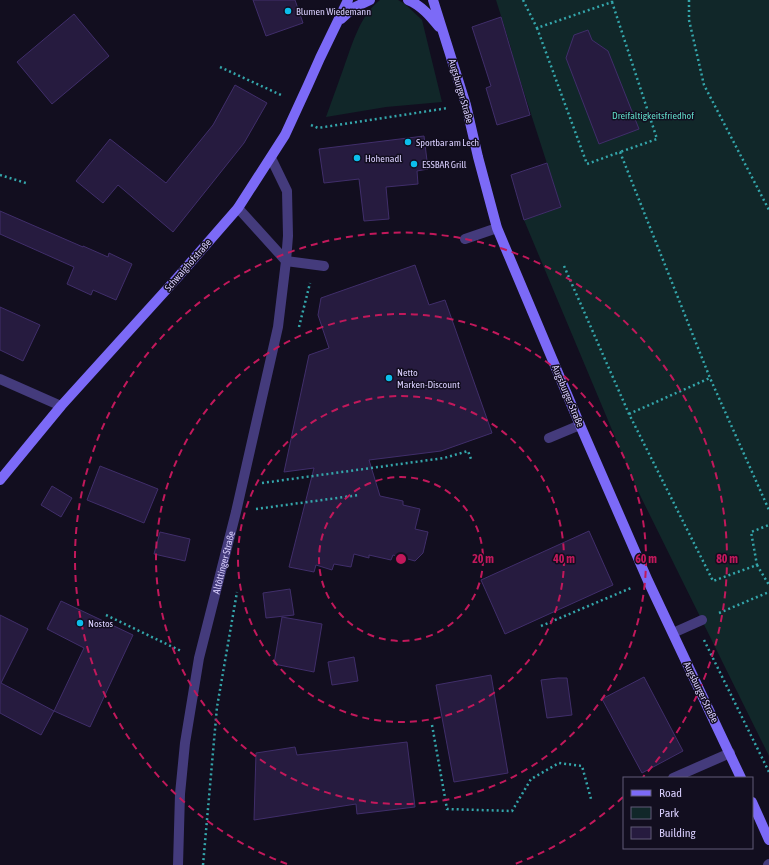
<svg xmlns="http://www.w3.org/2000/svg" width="769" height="865" font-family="'Asap Condensed',sans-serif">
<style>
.green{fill:#112729}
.building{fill:#261b3f;stroke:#402e6a}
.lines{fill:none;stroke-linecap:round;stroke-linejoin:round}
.path{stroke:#34a6ab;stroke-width:2.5;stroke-dasharray:2 3;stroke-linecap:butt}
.lane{stroke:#443b7c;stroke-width:10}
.street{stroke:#443b7c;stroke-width:10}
.secondary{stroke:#7c6af7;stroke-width:10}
.ring{fill:none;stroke:#c2185b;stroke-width:2;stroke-dasharray:7 5}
.poi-dot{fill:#0cbeeb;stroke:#120e1f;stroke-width:1.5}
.labels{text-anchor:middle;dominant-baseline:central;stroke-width:3;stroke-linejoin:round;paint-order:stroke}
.poi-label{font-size:10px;fill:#d8cefd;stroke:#120e1f;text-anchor:start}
.street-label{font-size:10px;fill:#d8cefd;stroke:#120e1f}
.park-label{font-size:10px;fill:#5fd8c6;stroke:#120e1f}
.centre{fill:#c2185b;stroke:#120e1f;stroke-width:2}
.ring-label{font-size:12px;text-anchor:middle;font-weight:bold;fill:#c2185b;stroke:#120e1f;stroke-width:3;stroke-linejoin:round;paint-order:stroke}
</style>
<rect width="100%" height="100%" fill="#120e1f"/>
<path class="green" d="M 380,0 L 398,0 L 405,4 L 422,20 L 442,102 L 386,107 L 326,117 C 332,100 338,84 344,67 C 352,45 360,15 380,0 Z
M 496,0 L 769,0 L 769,756 L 636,487 L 524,220 L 561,207 L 513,58 L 511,48 Z"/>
<path class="building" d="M 253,0 L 295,0 L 303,23 L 266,36 Z
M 74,14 L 109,56 L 52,104 L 17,62 Z
M 501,17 L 530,115 L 497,125 L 486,88 L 491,86 L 472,27 Z
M 588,30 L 592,40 L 608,51 L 639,129 L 599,144 L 566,58 L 574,35 Z
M 235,85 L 267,103 L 244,143 L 173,232 L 118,185 L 103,203 L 76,181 L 110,139 L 166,183 L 213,125 Z
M 424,136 L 428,169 L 417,171 L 418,184 L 386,187 L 389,219 L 364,221 L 359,179 L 324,183 L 319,149 Z
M 547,163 L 561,207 L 524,220 L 511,175 Z
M 0,211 L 83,247 L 83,246 L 108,257 L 109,253 L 132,264 L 116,300 L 93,290 L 91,295 L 67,284 L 74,267 L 0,234 Z
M 415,265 L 429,305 L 445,300 L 492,433 L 441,451 L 369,460 L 380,496 L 403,501 L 403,505 L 420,509 L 415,529 L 428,532 L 423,553 L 415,561 L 393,555 L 391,560 L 369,555 L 369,558 L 354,554 L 351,567 L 334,564 L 332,570 L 316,565 L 314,572 L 289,567 L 314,468 L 284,472 L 309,355 L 329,348 L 318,315 L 321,298 Z
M 0,307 L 40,325 L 23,361 L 0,350 Z
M 100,466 L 158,489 L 144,523 L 87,500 Z
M 52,486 L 72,498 L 61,517 L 41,505 Z
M 589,531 L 613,585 L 505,634 L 481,580 Z
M 160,532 L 190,539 L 185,561 L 154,554 Z
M 290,589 L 294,615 L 266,618 L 263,593 Z
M 61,601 L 133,635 L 90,727 L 54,711 L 84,648 L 47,629 Z
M 0,615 L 28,629 L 1,683 L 54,711 L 41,735 L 0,713 Z
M 282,617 L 322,624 L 314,672 L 274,664 Z
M 354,657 L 358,681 L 332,685 L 328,662 Z
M 491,675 L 508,773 L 454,782 L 436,685 Z
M 644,677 L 683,751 L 642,773 L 602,699 Z
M 558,678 L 567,678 L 572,715 L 547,718 L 541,680 Z
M 407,742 L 415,807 L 357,814 L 356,804 L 254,820 L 256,753 L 295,747 L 297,755 Z"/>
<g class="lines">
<path class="path" d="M 523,0 L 537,28 L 612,2 L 612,0
M 689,0 L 689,20 L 704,85 L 769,210
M 612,2 L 657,139 L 620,152
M 537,28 L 587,164 L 620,152 L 710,378 L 769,510
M 220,67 L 281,95 L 281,96
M 311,125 L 318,128 L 448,108
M 0,175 L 26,183
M 564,266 L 629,414 L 713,581 L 757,565 L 751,532 L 769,525
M 299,327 L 310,283
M 629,414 L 710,378
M 262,483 L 444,458 L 468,451 L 471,459
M 256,509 L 359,495
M 757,565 L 769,585
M 719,613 L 769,592
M 106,615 L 181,651
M 541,626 L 631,588
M 704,640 L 769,772
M 432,725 L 447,809 L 512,811 L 531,779 L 559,763 L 582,766 L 591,799
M 203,865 L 217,707 L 237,592"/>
<path class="lane" d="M 465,239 L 497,228
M 286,261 L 324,266
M 0,379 L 61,406
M 549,438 L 580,425
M 673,633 L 702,620
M 673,778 L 730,753"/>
<g class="street">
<path d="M 238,208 L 286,261"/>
<path id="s1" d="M 178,865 L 180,794 L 185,743 L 199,658 L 236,512 L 278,327 L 286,261 L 288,236 L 287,191 L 271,158"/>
<path d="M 768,865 L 769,864"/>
</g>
<path class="secondary" d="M 408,0 C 421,5 431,17 439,27
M 433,0 L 466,105 L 478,157 L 497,228 L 580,425 L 648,581 L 741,778
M 341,19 L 353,8 L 370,0
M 0,480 L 61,406 L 177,278 L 238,208 L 285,135 L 308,85 L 320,58 L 348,0
M 752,802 L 769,840"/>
</g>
<g class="ring">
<circle cx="401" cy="559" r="82"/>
<circle cx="401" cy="559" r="163"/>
<circle cx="401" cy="559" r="245"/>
<path d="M623 797A326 326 0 0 1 515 864M287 864A326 326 0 1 1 643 777"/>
</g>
<g class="poi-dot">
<circle cx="288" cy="11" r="4"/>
<circle cx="408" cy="142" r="4"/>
<circle cx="357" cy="158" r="4"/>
<circle cx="414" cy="164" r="4"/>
<circle cx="389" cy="378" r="4"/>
<circle cx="80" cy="623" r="4"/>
</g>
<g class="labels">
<g class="poi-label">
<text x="296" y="11">Blumen Wiedemann</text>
<text x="416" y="142">Sportbar am Lech</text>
<text x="365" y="158">Hohenadl</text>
<text x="422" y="164">ESSBAR Grill</text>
<text x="397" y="372">Netto<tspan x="397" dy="12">Marken-Discount</tspan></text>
<text x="88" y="623">Nostos</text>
</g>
<g class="street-label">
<text transform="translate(461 91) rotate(74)">Augsburger Straße</text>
<text transform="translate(188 265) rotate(-49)">Schwaighofstraße</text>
<text transform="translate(568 396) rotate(67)">Augsburger Straße</text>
<text stroke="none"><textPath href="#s1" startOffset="307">Altöttinger Straße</textPath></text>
<text transform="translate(701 692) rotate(64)">Augsburger Straße</text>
</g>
<g class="park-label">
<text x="653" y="115">Dreifaltigkeitsfriedhof</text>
</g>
</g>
<circle cx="401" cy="559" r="6" class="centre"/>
<g class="ring-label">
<text x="483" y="563">20 m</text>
<text x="564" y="563">40 m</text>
<text x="646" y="563">60 m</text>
<text x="727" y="563">80 m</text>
</g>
<rect x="623" y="777" width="130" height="72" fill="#120e1f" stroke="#615b78"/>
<rect x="631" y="790" width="20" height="6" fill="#7c6af7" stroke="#615b78"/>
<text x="659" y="797" font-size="12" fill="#d8cefd">Road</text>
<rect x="631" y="807" width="20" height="12" fill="#112729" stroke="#615b78"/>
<text x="659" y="817" font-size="12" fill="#d8cefd">Park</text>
<rect x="631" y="827" width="20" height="12" fill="#261b3f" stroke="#615b78"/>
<text x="659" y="837" font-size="12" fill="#d8cefd">Building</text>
</svg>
